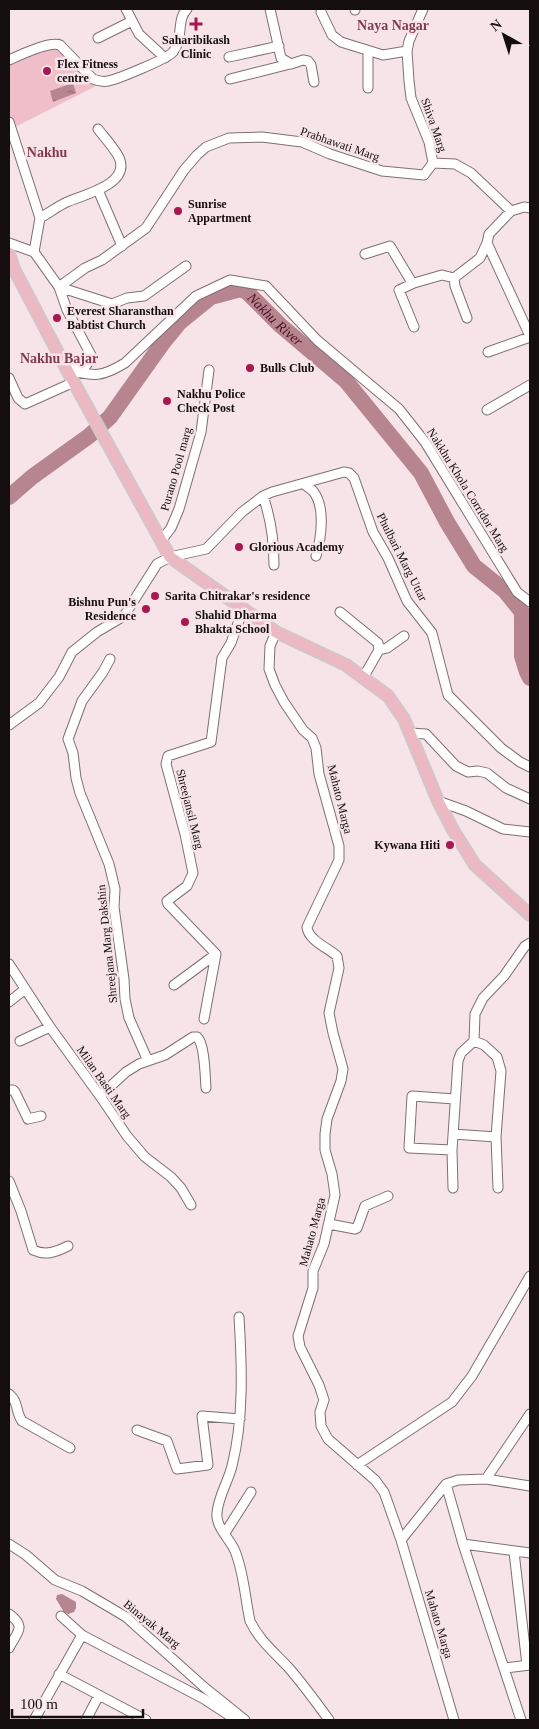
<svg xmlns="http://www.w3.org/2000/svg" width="539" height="1729" font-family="Georgia,serif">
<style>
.pitch{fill:#efbec8}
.water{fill:url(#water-ripples)}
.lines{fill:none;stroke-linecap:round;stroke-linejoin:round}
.river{stroke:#b78590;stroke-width:16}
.minor-casing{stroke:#7f6f72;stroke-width:11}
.major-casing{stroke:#cbcaca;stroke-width:14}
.minor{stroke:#fff;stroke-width:9}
.major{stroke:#ebb8c4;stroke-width:11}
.poi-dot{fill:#a81751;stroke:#f7e4e8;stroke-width:2}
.labels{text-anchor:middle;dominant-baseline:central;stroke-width:5;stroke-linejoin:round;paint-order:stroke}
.poi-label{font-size:12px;font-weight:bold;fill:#140e0f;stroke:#f7e4e8;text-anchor:start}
.street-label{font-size:12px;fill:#140e0f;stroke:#f7e4e8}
.neighbourhood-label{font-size:14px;font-weight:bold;fill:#823b4e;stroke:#f7e4e8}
.water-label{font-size:14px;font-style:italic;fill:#4c0f24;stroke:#f7e4e8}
</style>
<defs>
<pattern id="water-ripples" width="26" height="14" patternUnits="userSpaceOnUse" patternTransform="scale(1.25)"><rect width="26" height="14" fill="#b78590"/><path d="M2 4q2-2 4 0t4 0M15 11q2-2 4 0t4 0" fill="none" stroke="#946b74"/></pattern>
</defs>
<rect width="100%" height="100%" fill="#f7e4e8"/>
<path class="pitch" d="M 60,38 L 96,86 L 13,128 L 9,112 L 9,57 Z"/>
<path class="water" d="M 73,83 L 76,93 L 53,102 L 50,91 Z
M 62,1594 L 76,1602 L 76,1608 L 74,1612 L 68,1614 L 64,1612 L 56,1599 L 57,1595 Z"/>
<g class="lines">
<path class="river" id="s1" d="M 9,497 L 32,477 L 89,436 L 110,417 L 162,344 L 180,322 L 211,297 L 241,289 L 247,292 L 280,325 L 346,381 L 421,473 L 447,522 L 474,566 L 505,591 L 522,612 L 522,656 L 527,672 L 530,678"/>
<g class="minor-casing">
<path id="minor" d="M 126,9 L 139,34 L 165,58
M 270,9 L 281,58 L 291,64 L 303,60 L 308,61 L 311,65 L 314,82
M 355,9 L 355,10
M 423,9 L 409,41 L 407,51 L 409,81 L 411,98 L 429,142 L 433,163
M 321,12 L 332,35 L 341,42 L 383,55 L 407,51
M 98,38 L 132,21
M 368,51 L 368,88
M 229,57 L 279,46
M 9,60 C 20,55 49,41 60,45 L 93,79 C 98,81 103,82 108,81 C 118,79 167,59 173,52 C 184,38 176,20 187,9
M 230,79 L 290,64
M 9,122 L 40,218 L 34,252 L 59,287 L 67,310 L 92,357 L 85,367 L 70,370
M 98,190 L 122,246
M 511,211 L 489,234 L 487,243 L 530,336
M 40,218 C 49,213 58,206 67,202 C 83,195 128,185 120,160 C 117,151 104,137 98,129
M 9,243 L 34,252
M 365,254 L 390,246 L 411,281 L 414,283 L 442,275 L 454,278 L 480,258 L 487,243
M 454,278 L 455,286 L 467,318
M 414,283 L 399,290 L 414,327
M 59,287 L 85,268 L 102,260 L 146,228 L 184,170 L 197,155 L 206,147 L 229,138 L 262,137 L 302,142 L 330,154 L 382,171 L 424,175 L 433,163 L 455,164 L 471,173 L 511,211 L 524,207 L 530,208
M 59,287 L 112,304 L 127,298 L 144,296 L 186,266
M 488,352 L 530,337
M 67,370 C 95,376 100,378 125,363 L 196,296 L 230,280 L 266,286 L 317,340 L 399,409 L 425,442 L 517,592 L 530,602
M 9,378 L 18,398 L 25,404 L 74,382
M 487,410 L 530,385
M 304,484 C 306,486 311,489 313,491 C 326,507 321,539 316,556
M 263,496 C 271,519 274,540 274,565
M 161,541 L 171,528 L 179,509 L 201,432 L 209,370
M 340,612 L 378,643 L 379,650 L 363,678
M 276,632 L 270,646 L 269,669 L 275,685 L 284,702 L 303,730 L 312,738 L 316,748 L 319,774 L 339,846 L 339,860 L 307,927 C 308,940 328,948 337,956 L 339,968 L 329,1013 L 333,1033 L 343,1069 L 341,1081 L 327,1119 L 325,1134 L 325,1150 L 332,1174 L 335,1195 L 324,1244 L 313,1271 L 313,1288 L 298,1336 L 300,1347 L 319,1385 L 324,1400 L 320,1412 L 321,1426 L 328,1439 L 375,1480 L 384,1492 L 401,1540 L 454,1720
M 379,650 L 387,648 L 404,636
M 110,659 L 103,672 L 82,701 L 68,739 L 73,753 L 76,778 L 80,793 L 109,864 L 115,889 L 114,907 L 124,979 L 125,999 L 129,1018 L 148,1061
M 9,725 L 39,703 L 59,677 L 72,652 L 97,632 L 124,616 L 157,564 L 170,557 L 206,549 L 242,512 L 263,496 L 272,492 L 344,472 L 349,473 L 354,478 L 373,532 L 388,558 L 407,601 L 432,633 L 448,695 L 501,748 L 520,762 L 530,767
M 410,733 L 426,734 L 456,766 L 468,772 L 478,771 L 487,773 L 506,788 L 530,799
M 438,801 L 466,811 L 503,829 L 530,832
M 9,964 L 50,1027 L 100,1096 L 127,1136 L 145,1157 L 171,1177 L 181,1188 L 191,1205
M 174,985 L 216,954
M 9,1002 L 24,990
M 204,1019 L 216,954 L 168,904 L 167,901 L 187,886 L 193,873 L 185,834 L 166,764 L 168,756 L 211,742 L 222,658 L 231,643 L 243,609
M 20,1041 L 50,1027
M 474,1041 L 484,1045 L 497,1057 L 501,1071 L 496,1137 L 498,1188
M 9,1090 L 13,1090 L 15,1092 L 28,1119 L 41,1116
M 100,1096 L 126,1072 L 139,1064 L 165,1055 L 193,1037 L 197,1037 C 205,1044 205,1076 206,1088
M 453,1134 L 496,1137
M 452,1150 L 409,1148 L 412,1096 L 455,1099
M 9,1181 L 21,1211 L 33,1250 C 46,1256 56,1252 68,1246
M 453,1188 L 452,1150 L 458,1061 L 461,1053 L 474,1041 L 475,1014 L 483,998 L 504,976 L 525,946 L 530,943
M 329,1224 L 355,1229 L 357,1228 L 365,1206 L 388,1196
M 239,1317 C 242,1366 244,1418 232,1466 C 228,1482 218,1497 217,1513 C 215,1526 230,1539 235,1551 C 244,1573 245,1598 250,1621 C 259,1640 274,1652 288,1667 C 303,1684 316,1702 329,1720
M 9,1394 C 19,1402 15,1411 22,1421 L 70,1448
M 137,1430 L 167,1441 L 177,1469 L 208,1465 L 202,1416 L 240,1419
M 357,1465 L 452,1402 L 472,1376 L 530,1276
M 486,1479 L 530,1414
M 446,1484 L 463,1544 L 521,1720
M 225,1533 L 251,1492
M 401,1540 L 446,1484 L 458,1480 L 486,1479 L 530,1486
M 9,1544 L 26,1555 L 55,1580 L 82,1591 L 126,1617 L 204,1687 L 245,1720
M 463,1544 L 530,1553
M 514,1552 L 527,1665
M 9,1614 C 27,1627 17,1632 9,1648
M 61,1616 L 82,1635 L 204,1699 L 236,1720
M 505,1668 L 530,1665
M 59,1674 L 146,1720
M 34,1720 L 82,1635
M 86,1720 L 99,1695"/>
</g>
<g class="major-casing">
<path id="major" d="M 9,253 L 14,269 L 67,370 L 170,557 L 276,632 L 346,665 L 388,696 L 404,719 L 438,801 L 453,830 L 475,865 L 530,915"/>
</g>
<use href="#minor" class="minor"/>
<use href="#major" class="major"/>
</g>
<g class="poi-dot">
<path d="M193.5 16.5h5v5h5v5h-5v5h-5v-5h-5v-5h5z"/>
<circle cx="47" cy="71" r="5"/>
<circle cx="178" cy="211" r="5"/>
<circle cx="57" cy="318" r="5"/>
<circle cx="250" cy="368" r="5"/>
<circle cx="167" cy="401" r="5"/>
<circle cx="239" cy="547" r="5"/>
<circle cx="155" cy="596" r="5"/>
<circle cx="146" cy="609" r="5"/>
<circle cx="185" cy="622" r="5"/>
<circle cx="450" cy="845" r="5"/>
</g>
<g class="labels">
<g class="poi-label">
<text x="196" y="40" text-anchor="middle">Saharibikash<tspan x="196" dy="14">Clinic</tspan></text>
<text x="57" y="64">Flex Fitness<tspan x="57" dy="14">centre</tspan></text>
<text x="188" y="204">Sunrise<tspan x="188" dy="14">Appartment</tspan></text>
<text x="67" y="311">Everest Sharansthan<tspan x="67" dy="14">Babtist Church</tspan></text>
<text x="260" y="368">Bulls Club</text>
<text x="177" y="394">Nakhu Police<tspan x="177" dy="14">Check Post</tspan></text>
<text x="249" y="547">Glorious Academy</text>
<text x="165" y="596">Sarita Chitrakar's residence</text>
<text x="136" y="602" text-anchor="end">Bishnu Pun's<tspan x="136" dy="14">Residence</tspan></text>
<text x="195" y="615">Shahid Dharma<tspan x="195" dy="14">Bhakta School</tspan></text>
<text x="440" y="845" text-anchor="end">Kywana Hiti</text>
</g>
<g class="street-label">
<text transform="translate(434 125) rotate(71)">Shiva Marg</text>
<text transform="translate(340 144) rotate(19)">Prabhawati Marg</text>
<text transform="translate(176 469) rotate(-74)">Purano Pool marg</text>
<text transform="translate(468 490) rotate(58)">Nakkhu Khola Corridor Marg</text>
<text transform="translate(402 557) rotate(63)">Phulbari Marg Uttar</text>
<text transform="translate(340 799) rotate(76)">Mahato Marga</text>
<text transform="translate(190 809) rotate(76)">Shreejansil Marg</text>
<text transform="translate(107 944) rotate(-96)">Shreejana Marg Dakshin</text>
<text transform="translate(104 1082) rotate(55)">Milan Basti Marg</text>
<text transform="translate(312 1232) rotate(-75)">Mahato Marga</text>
<text transform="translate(152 1624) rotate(39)">Binayak Marg</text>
<text transform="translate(439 1624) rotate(73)">Mahato Marga</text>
</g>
<g class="neighbourhood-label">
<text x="393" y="25">Naya Nagar</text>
<text x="47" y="152">Nakhu</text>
<text x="59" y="358">Nakhu Bajar</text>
</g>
<g class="water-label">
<text stroke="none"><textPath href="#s1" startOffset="364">Nakhu River</textPath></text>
</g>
</g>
<rect width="539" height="1729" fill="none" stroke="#140e0f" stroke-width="20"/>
<g transform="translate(504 35) rotate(321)" stroke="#f7e4e8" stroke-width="4" paint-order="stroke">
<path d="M0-4L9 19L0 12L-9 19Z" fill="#140e0f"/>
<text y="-8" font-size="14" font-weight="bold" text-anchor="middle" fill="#140e0f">N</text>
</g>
<path d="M12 1709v8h131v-8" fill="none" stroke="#140e0f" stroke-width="2.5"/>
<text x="20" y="1709" font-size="15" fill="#140e0f" stroke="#f7e4e8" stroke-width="4" paint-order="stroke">100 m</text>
</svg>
